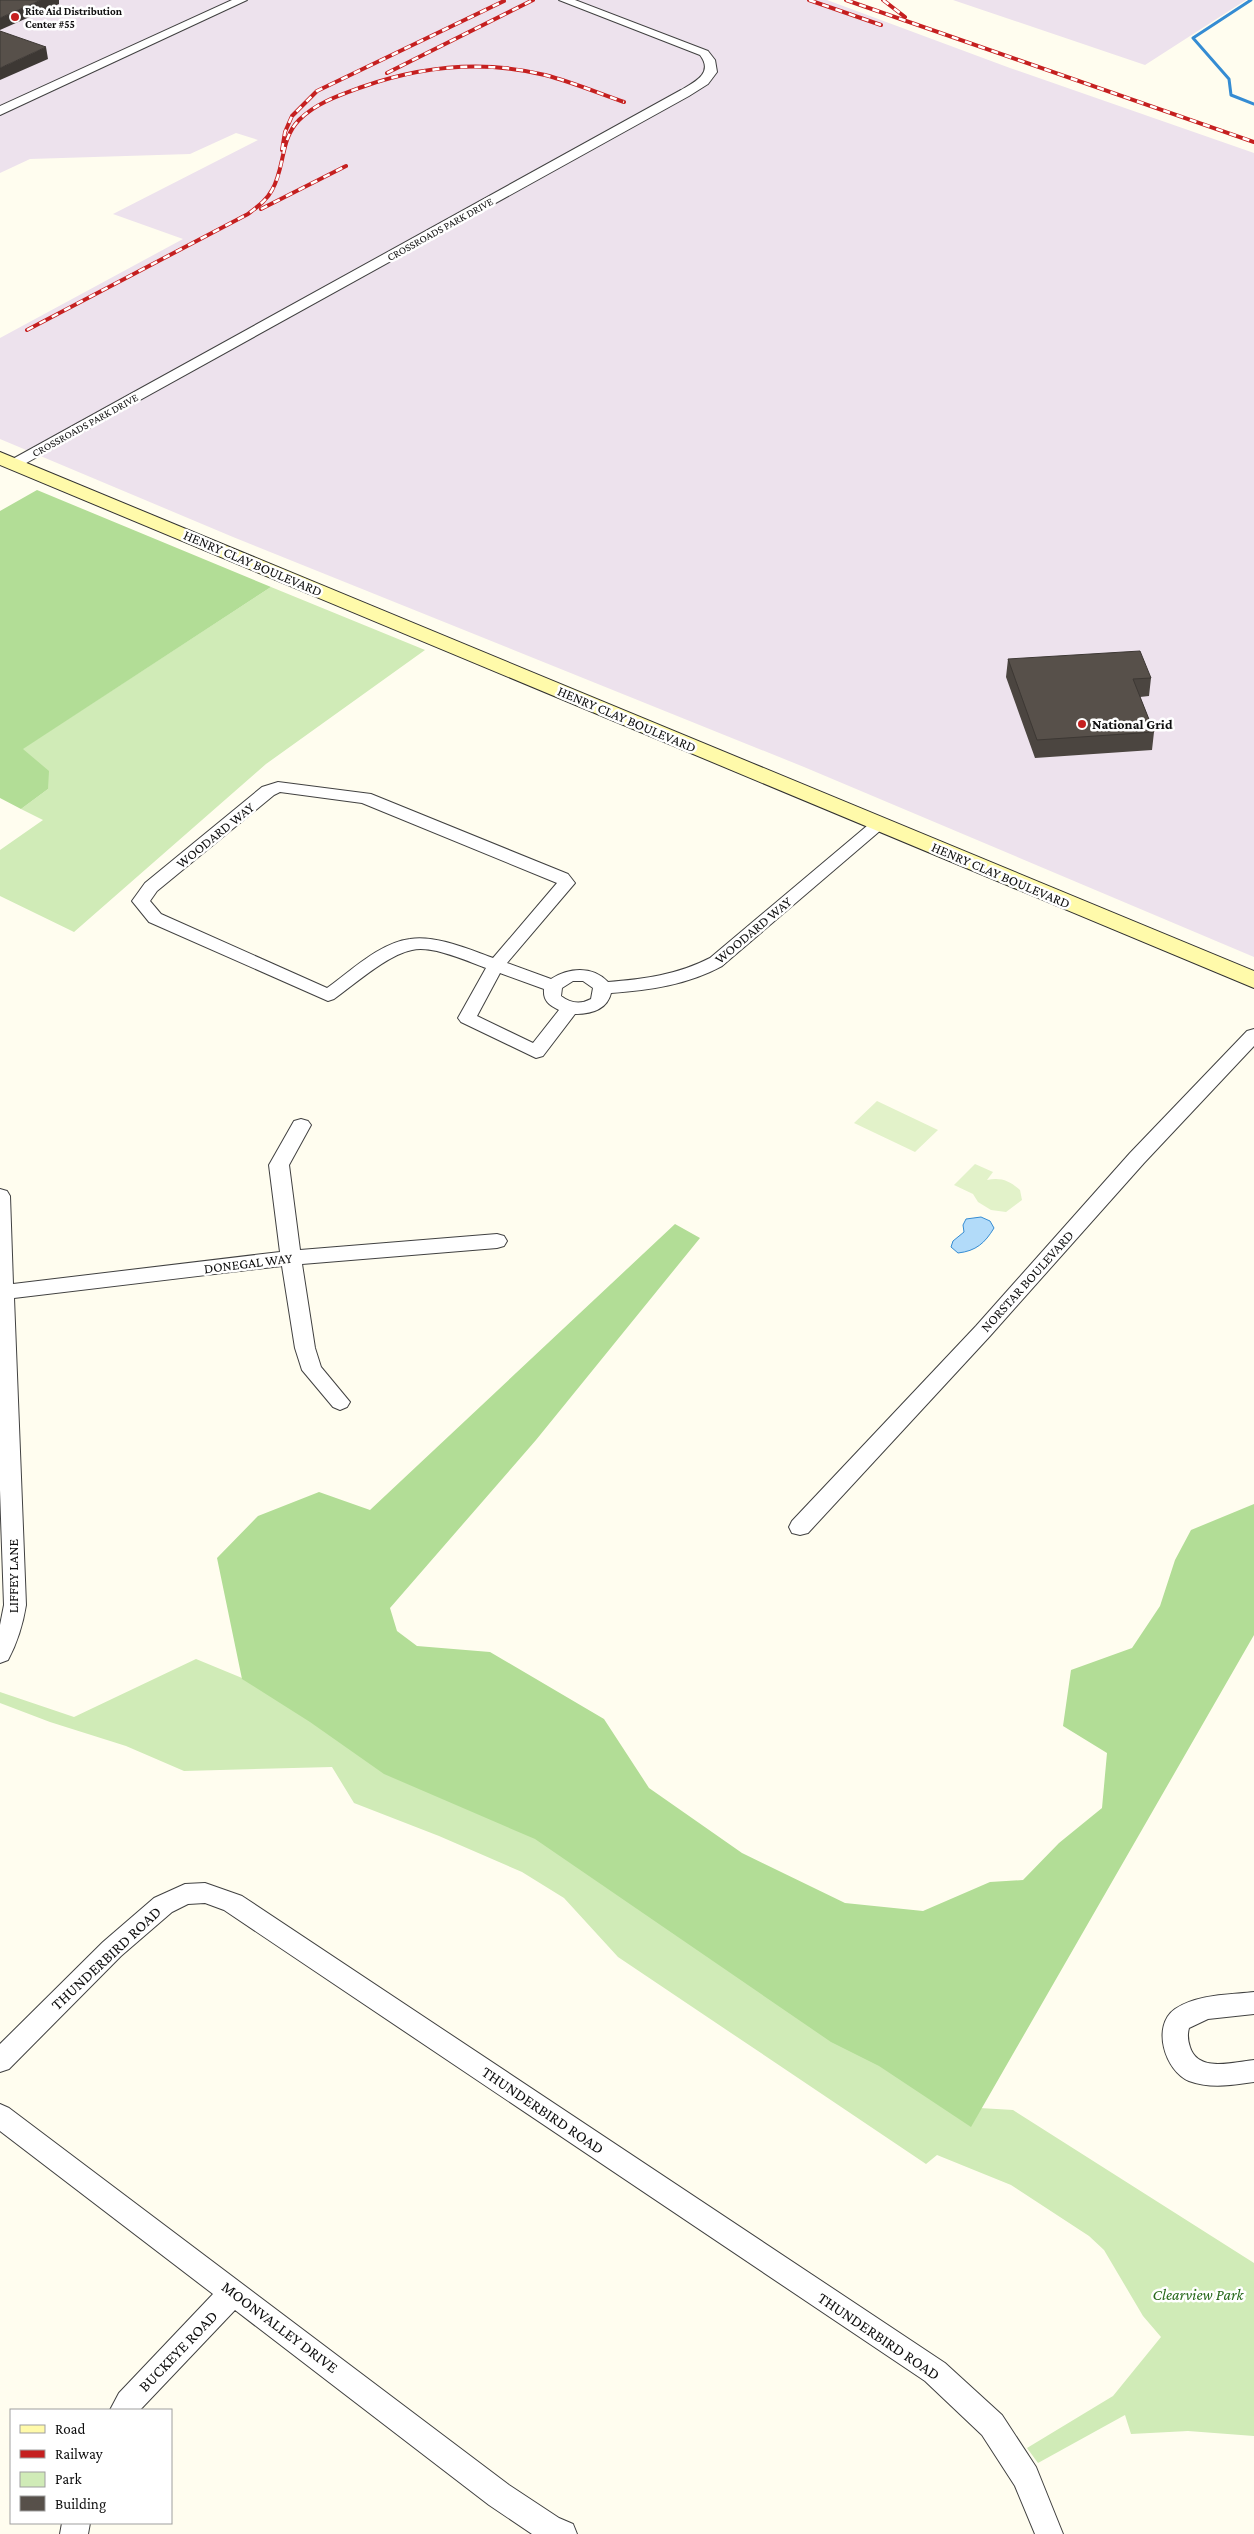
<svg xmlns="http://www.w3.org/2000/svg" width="1254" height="2534" font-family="'Crimson Pro',serif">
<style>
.industrial{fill:#ede2ed}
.green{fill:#d0ebb7}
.forest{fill:#b2dd96}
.pitch{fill:#e2f2c9}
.water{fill:#b2dbf9;stroke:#358cd3}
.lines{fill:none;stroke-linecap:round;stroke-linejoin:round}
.stream{stroke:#358cd3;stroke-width:3}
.minor-casing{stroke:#414141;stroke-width:2}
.secondary-casing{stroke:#303030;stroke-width:2}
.minor{fill:#fff;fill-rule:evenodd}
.secondary{fill:#fffaaa;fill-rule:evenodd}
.rail-casing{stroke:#c52020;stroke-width:4}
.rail{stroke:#fff;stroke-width:2.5;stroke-dasharray:7;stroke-linecap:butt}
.wall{fill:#4b4540}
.shaded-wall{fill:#3d3834}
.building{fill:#57504a;stroke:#3d3834}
.poi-dot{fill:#c52020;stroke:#fff;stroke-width:2}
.labels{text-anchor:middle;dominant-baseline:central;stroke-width:5;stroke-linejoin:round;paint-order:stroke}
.far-poi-label{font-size:11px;font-weight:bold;fill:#0e0e0e;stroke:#fff;text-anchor:start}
.far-street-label{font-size:11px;fill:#0e0e0e;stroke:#fff}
.street-label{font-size:14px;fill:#0e0e0e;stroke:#fff}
.poi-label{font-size:14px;font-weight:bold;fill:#0e0e0e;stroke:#fff;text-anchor:start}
.near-street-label{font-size:16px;fill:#0e0e0e;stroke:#fff}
.near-park-label{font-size:16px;font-style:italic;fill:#27691b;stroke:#fff}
</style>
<rect width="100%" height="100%" fill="#fffdef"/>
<path class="industrial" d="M 0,0 L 827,0 L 1010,68 L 1254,153 L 1254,957 L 804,767 L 233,537 L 0,439 L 0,338 L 183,239 L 113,214 L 258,140 L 236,133 L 190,154 L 30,159 L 0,173 Z
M 953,0 L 1246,0 L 1145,65 Z"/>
<path class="green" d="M 271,587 L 425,650 L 266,764 L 74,932 L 0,896 L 0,850 L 43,820 L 21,809 L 48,789 L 22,749 Z
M 196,1659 L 310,1706 L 528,1822 L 963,2107 L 1013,2110 L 1254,2263 L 1254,2436 L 1188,2431 L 1131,2434 L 1125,2415 L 1038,2463 L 1027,2448 L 1113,2396 L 1161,2337 L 1143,2316 L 1104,2250 L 1089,2236 L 1011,2185 L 937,2155 L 926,2164 L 618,1957 L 564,1898 L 522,1872 L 439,1836 L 354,1803 L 332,1767 L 184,1771 L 126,1746 L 50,1722 L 0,1703 L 0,1692 L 74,1717 Z"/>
<path class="forest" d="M 37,490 L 271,587 L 23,749 L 49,771 L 48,789 L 21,809 L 0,798 L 0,511 Z
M 675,1224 L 700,1238 L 536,1440 L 390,1608 L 397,1631 L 417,1646 L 490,1652 L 604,1719 L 649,1788 L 742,1853 L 845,1903 L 923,1911 L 990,1882 L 1023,1880 L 1059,1843 L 1102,1808 L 1107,1753 L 1063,1726 L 1071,1670 L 1132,1648 L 1160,1606 L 1175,1560 L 1191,1530 L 1254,1504 L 1254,1635 L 971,2127 L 879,2066 L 831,2042 L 535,1839 L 384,1774 L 310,1722 L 242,1679 L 217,1558 L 258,1516 L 319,1492 L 370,1510 Z"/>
<path class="pitch" d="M 877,1101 L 938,1130 L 915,1152 L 854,1123 Z
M 975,1164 L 993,1172 L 987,1180 C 1001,1177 1010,1181 1020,1190 L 1022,1200 L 1006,1212 L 991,1210 L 978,1202 L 973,1194 L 954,1185 Z"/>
<path class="water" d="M 981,1217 L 990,1221 L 994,1228 C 985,1243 976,1251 958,1253 L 951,1247 L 953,1241 L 964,1232 L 963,1225 L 966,1219 Z"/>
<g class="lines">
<path class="stream" d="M 1251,0 L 1193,38 L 1229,79 L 1231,95 L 1254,104"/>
<g class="minor-casing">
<path id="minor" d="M 232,0 L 247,0 L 0,115 L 0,106 Z
M 559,0 L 575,0 L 708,51 L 715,60 L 717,72 L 708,84 L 689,96 L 19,467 L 9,467 L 7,464 L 9,461 L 681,90 C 695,82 714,73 700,55 Z
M 278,782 L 371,794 L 568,874 L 575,883 L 507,963 L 551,979 C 568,968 592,965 608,982 C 644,979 677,975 710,958 L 874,820 L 886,820 L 888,824 L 722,966 C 687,985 650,990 611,993 C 607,1010 590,1014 575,1014 L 543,1056 L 536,1058 L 461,1022 L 458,1018 L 486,968 C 467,961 432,945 412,950 C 387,955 355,984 334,999 L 328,1001 L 149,922 L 132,901 L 145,883 L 262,787 ZM 280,792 L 362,803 L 557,883 L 493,958 C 468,949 436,935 410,939 C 379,943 351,971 327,988 L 161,914 L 150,901 L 157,891 L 274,795 ZM 500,973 L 544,989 C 543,1001 549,1005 559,1010 L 533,1043 L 477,1016 ZM 573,981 L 583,981 L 593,988 L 591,999 C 580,1005 570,1003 561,996 L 562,988 Z
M 1254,1029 L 1254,1046 L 1144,1163 L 990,1336 L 808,1533 L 800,1535 L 792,1533 L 789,1527 L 792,1521 L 976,1326 L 1130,1153 L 1247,1031 Z
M 301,1119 L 308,1121 L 311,1125 L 289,1165 L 300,1250 L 497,1234 L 504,1236 L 507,1241 L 504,1246 L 497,1248 L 302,1264 L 315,1348 L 321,1367 L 350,1402 L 347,1407 L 340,1410 L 333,1407 L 302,1370 L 295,1348 L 282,1266 L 14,1298 L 26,1605 C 23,1624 17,1643 8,1660 L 0,1663 L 0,1625 L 4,1605 L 0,1490 L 0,1189 L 7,1191 L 10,1196 L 13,1284 L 280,1252 L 269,1165 L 294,1121 Z
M 205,1883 L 242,1896 L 945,2363 L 1002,2415 L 1036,2467 L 1063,2534 L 1035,2534 L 1015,2486 L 982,2435 L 925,2381 L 224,1910 L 205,1903 L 188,1904 L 172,1912 L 121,1956 L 9,2069 L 0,2072 L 0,2044 L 103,1942 L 154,1898 L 185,1884 Z
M 1254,1992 L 1254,2014 L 1208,2019 L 1189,2028 C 1187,2035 1188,2041 1190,2047 C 1198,2073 1234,2062 1254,2060 L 1254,2082 C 1232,2085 1211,2089 1189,2081 C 1165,2071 1151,2026 1175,2009 C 1198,1994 1228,1995 1254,1992 Z
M 0,2104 L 9,2108 L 509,2485 L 559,2518 L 573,2524 L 577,2534 L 532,2534 L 489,2505 L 235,2310 L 140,2410 L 110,2410 L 119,2393 L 213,2294 L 0,2131 Z
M 62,2523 L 90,2523 L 88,2534 L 60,2534 Z"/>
</g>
<g class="secondary-casing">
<path id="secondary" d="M 0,452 L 1254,971 L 1254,988 L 0,465 Z"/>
</g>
<use href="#minor" class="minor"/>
<use href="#secondary" class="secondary"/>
<g class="rail-casing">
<path id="rail" d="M 809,0 L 881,25
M 846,0 L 1254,142
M 883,0 L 905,17
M 387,73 L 533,0
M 282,150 L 285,132 L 292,116 L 317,91 L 504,1
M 261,209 L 346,166
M 27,330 L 248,214 C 257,207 267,200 272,190 C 285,168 280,139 299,120 C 316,103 340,95 362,87 C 422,66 484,60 545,75 C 572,82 598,93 624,102"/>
</g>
<use href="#rail" class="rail"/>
</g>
<path class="wall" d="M 1008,659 L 1151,678 L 1149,696 L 1140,697 L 1154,732 L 1152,750 L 1035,758 L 1006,677 Z"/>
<path class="shaded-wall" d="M 41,0 L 59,0 L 59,4 L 0,30 L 0,18 Z
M 46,47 L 48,59 L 0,80 L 0,68 Z"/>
<path class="building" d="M 0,0 L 41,0 L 0,18 Z
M 0,31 L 46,47 L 0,68 Z
M 1140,651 L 1151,678 L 1133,679 L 1154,732 L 1037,740 L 1008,659 Z"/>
<g class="poi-dot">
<circle cx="15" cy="17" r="5"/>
<circle cx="1082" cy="724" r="5"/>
</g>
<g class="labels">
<g class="far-poi-label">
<text x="25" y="11">Rite Aid Distribution<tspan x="25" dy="13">Center #55</tspan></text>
</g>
<g class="far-street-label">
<text transform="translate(440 229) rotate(-29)">CROSSROADS PARK DRIVE</text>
<text transform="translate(85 425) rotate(-29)">CROSSROADS PARK DRIVE</text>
</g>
<g class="street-label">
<text transform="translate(253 563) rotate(23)">HENRY CLAY BOULEVARD</text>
<text transform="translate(627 719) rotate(23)">HENRY CLAY BOULEVARD</text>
<text transform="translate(215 835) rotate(-39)">WOODARD WAY</text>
<text transform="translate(1001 875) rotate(23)">HENRY CLAY BOULEVARD</text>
<text transform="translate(753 930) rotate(-40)">WOODARD WAY</text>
<text transform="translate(248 1263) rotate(-7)">DONEGAL WAY</text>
<text transform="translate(1027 1281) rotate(-48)">NORSTAR BOULEVARD</text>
<text transform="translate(13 1576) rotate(-90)">LIFFEY LANE</text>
</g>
<g class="poi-label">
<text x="1092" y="724">National Grid</text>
</g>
<g class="near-street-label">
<text transform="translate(106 1958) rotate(-43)">THUNDERBIRD ROAD</text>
<text transform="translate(543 2110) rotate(34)">THUNDERBIRD ROAD</text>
<text transform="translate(280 2327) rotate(37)">MOONVALLEY DRIVE</text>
<text transform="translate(879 2336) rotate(34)">THUNDERBIRD ROAD</text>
<text transform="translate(178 2351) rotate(-46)">BUCKEYE ROAD</text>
</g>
<g class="near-park-label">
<text x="1198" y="2294">Clearview Park</text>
</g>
</g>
<rect x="10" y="2409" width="162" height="115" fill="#ffffff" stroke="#9f9f9f"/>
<rect x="20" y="2425" width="25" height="8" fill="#fffaaa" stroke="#9f9f9f"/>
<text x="55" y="2434" font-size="15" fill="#0e0e0e">Road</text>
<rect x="20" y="2450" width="25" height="8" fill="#c52020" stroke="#9f9f9f"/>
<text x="55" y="2459" font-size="15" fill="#0e0e0e">Railway</text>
<rect x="20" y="2472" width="25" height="15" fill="#d0ebb7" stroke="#9f9f9f"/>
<text x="55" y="2484" font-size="15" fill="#0e0e0e">Park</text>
<rect x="20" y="2496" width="25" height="15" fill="#57504a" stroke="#9f9f9f"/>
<text x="55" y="2509" font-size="15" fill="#0e0e0e">Building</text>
</svg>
